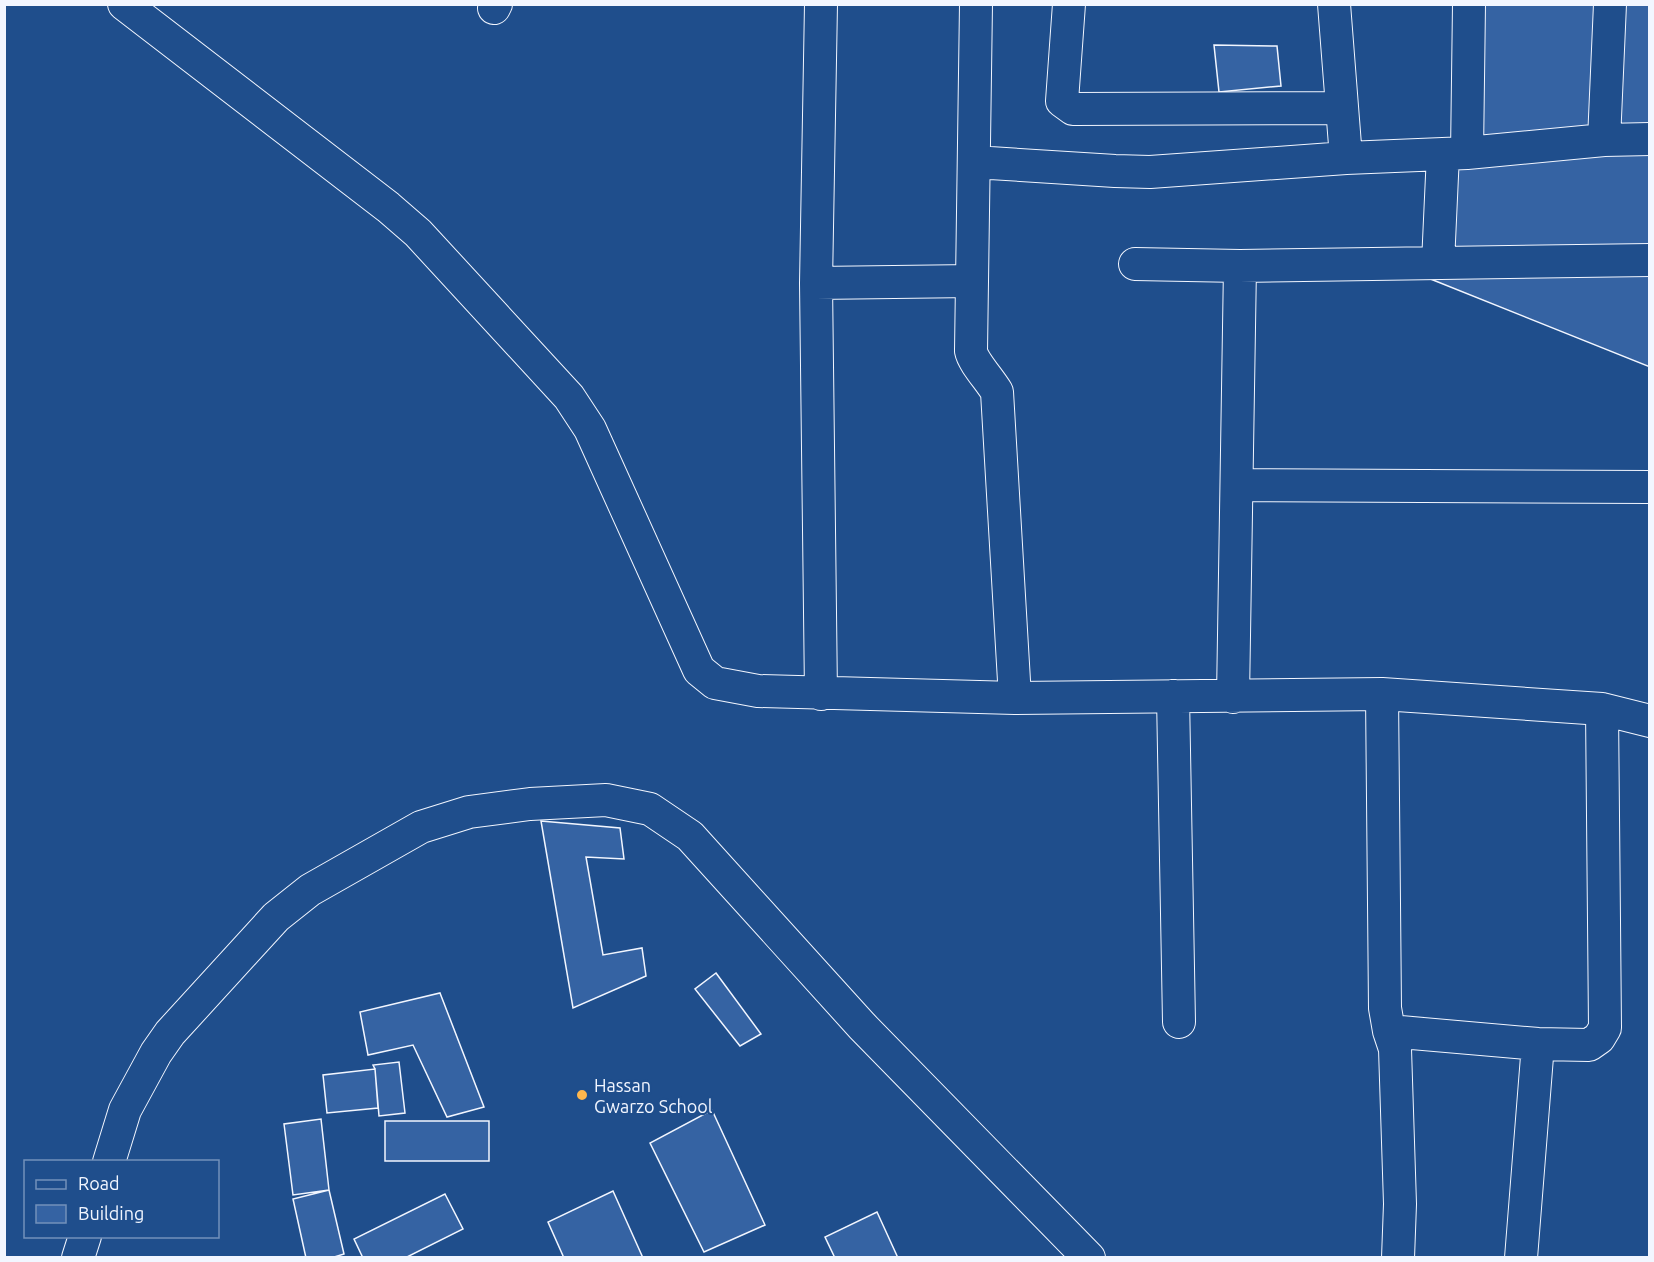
<svg xmlns="http://www.w3.org/2000/svg" width="1654" height="1262" font-family="Ubuntu,sans-serif">
<style>
.building{fill:#3563a3;stroke:#f2f6ff;stroke-width:1.5}
.lines{fill:none;stroke-linecap:round;stroke-linejoin:round}
.minor-casing{stroke:#f2f6ff;stroke-width:34}
.minor{stroke:#1f4e8c;stroke-width:32}
.poi-dot{fill:#ffb74d;stroke:#1f4e8c;stroke-width:2}
.labels{text-anchor:middle;dominant-baseline:central;stroke-width:4.5;stroke-linejoin:round;paint-order:stroke}
.poi-label{font-size:18px;fill:#f2f6ff;stroke:#1f4e8c;text-anchor:start}
</style>
<rect width="100%" height="100%" fill="#1f4e8c"/>
<path class="building" d="M 1481,4 L 1597,4 L 1592,131 L 1477,142 Z
M 1622,4 L 1650,4 L 1650,129 L 1614,131 Z
M 1214,45 L 1277,46 L 1281,86 L 1219,92 Z
M 1650,153 L 1650,249 L 1451,252 L 1455,163 Z
M 1650,274 L 1650,367 L 1428,278 Z
M 541,821 L 620,828 L 624,859 L 586,857 L 603,955 L 642,948 L 646,976 L 573,1008 Z
M 716,973 L 761,1034 L 740,1046 L 695,989 Z
M 440,993 L 484,1107 L 447,1117 L 413,1045 L 368,1055 L 360,1012 Z
M 399,1062 L 405,1113 L 379,1116 L 375,1069 L 373,1065 Z
M 375,1069 L 378,1108 L 327,1113 L 323,1075 Z
M 712,1110 L 765,1225 L 704,1252 L 650,1143 Z
M 321,1119 L 329,1190 L 293,1195 L 284,1124 Z
M 385,1121 L 489,1121 L 489,1161 L 385,1161 Z
M 329,1190 L 344,1254 L 331,1258 L 306,1258 L 293,1199 Z
M 613,1191 L 643,1258 L 564,1258 L 548,1222 Z
M 445,1194 L 463,1229 L 405,1258 L 363,1258 L 354,1239 Z
M 877,1212 L 898,1258 L 835,1258 L 825,1237 Z"/>
<g class="lines">
<g class="minor-casing">
<path id="minor" d="M 124,4 L 388,207 L 418,233 L 569,397 L 590,429 L 699,670 L 715,683 L 758,691 L 1015,698 L 1382,694 L 1602,709 L 1650,721
M 821,4 L 816,283 L 821,694
M 976,4 L 971,351 C 973,362 990,380 997,392 L 1015,698
M 1069,4 L 1062,101 L 1073,109 L 1342,108
M 1334,4 L 1346,158
M 494,8 L 496,4
M 1604,140 L 1610,4
M 1467,153 L 1469,4
M 974,162 L 1115,171 L 1150,172 L 1346,158 L 1467,153 L 1604,140 L 1650,139
M 1438,263 L 1443,154
M 1135,264 L 1240,266 L 1650,260
M 816,283 L 972,281
M 1237,485 L 1650,487
M 1382,694 L 1385,1008 L 1389,1031 L 1395,1049 L 1400,1204 L 1398,1258
M 1173,696 L 1179,1022
M 1233,697 L 1240,266
M 1389,1031 L 1538,1044 L 1589,1045 L 1599,1038 L 1605,1028 L 1602,709
M 109,1162 L 125,1110 L 156,1053 L 170,1033 L 276,917 L 310,890 L 421,827 L 469,812 L 530,804 L 606,800 L 650,809 L 690,836 L 862,1026 L 1089,1258
M 78,1258 L 85,1236
M 1521,1258 L 1538,1044"/>
</g>
<use href="#minor" class="minor"/>
</g>
<circle class="poi-dot" cx="582" cy="1095" r="6"/>
<g class="labels">
<g class="poi-label">
<text x="594" y="1085">Hassan<tspan x="594" dy="21">Gwarzo School</tspan></text>
</g>
</g>
<rect width="1654" height="1262" fill="none" stroke="#f2f6ff" stroke-width="12"/>
<rect x="24" y="1160" width="195" height="78" fill="#1f4e8c" stroke="#7391ba" stroke-width="1.5"/>
<rect x="36" y="1180" width="30" height="9" fill="#1f4e8c" stroke="#7391ba" stroke-width="1.5"/>
<text x="78" y="1190" font-size="18" fill="#f2f6ff">Road</text>
<rect x="36" y="1205" width="30" height="18" fill="#3563a3" stroke="#7391ba" stroke-width="1.5"/>
<text x="78" y="1220" font-size="18" fill="#f2f6ff">Building</text>
</svg>
